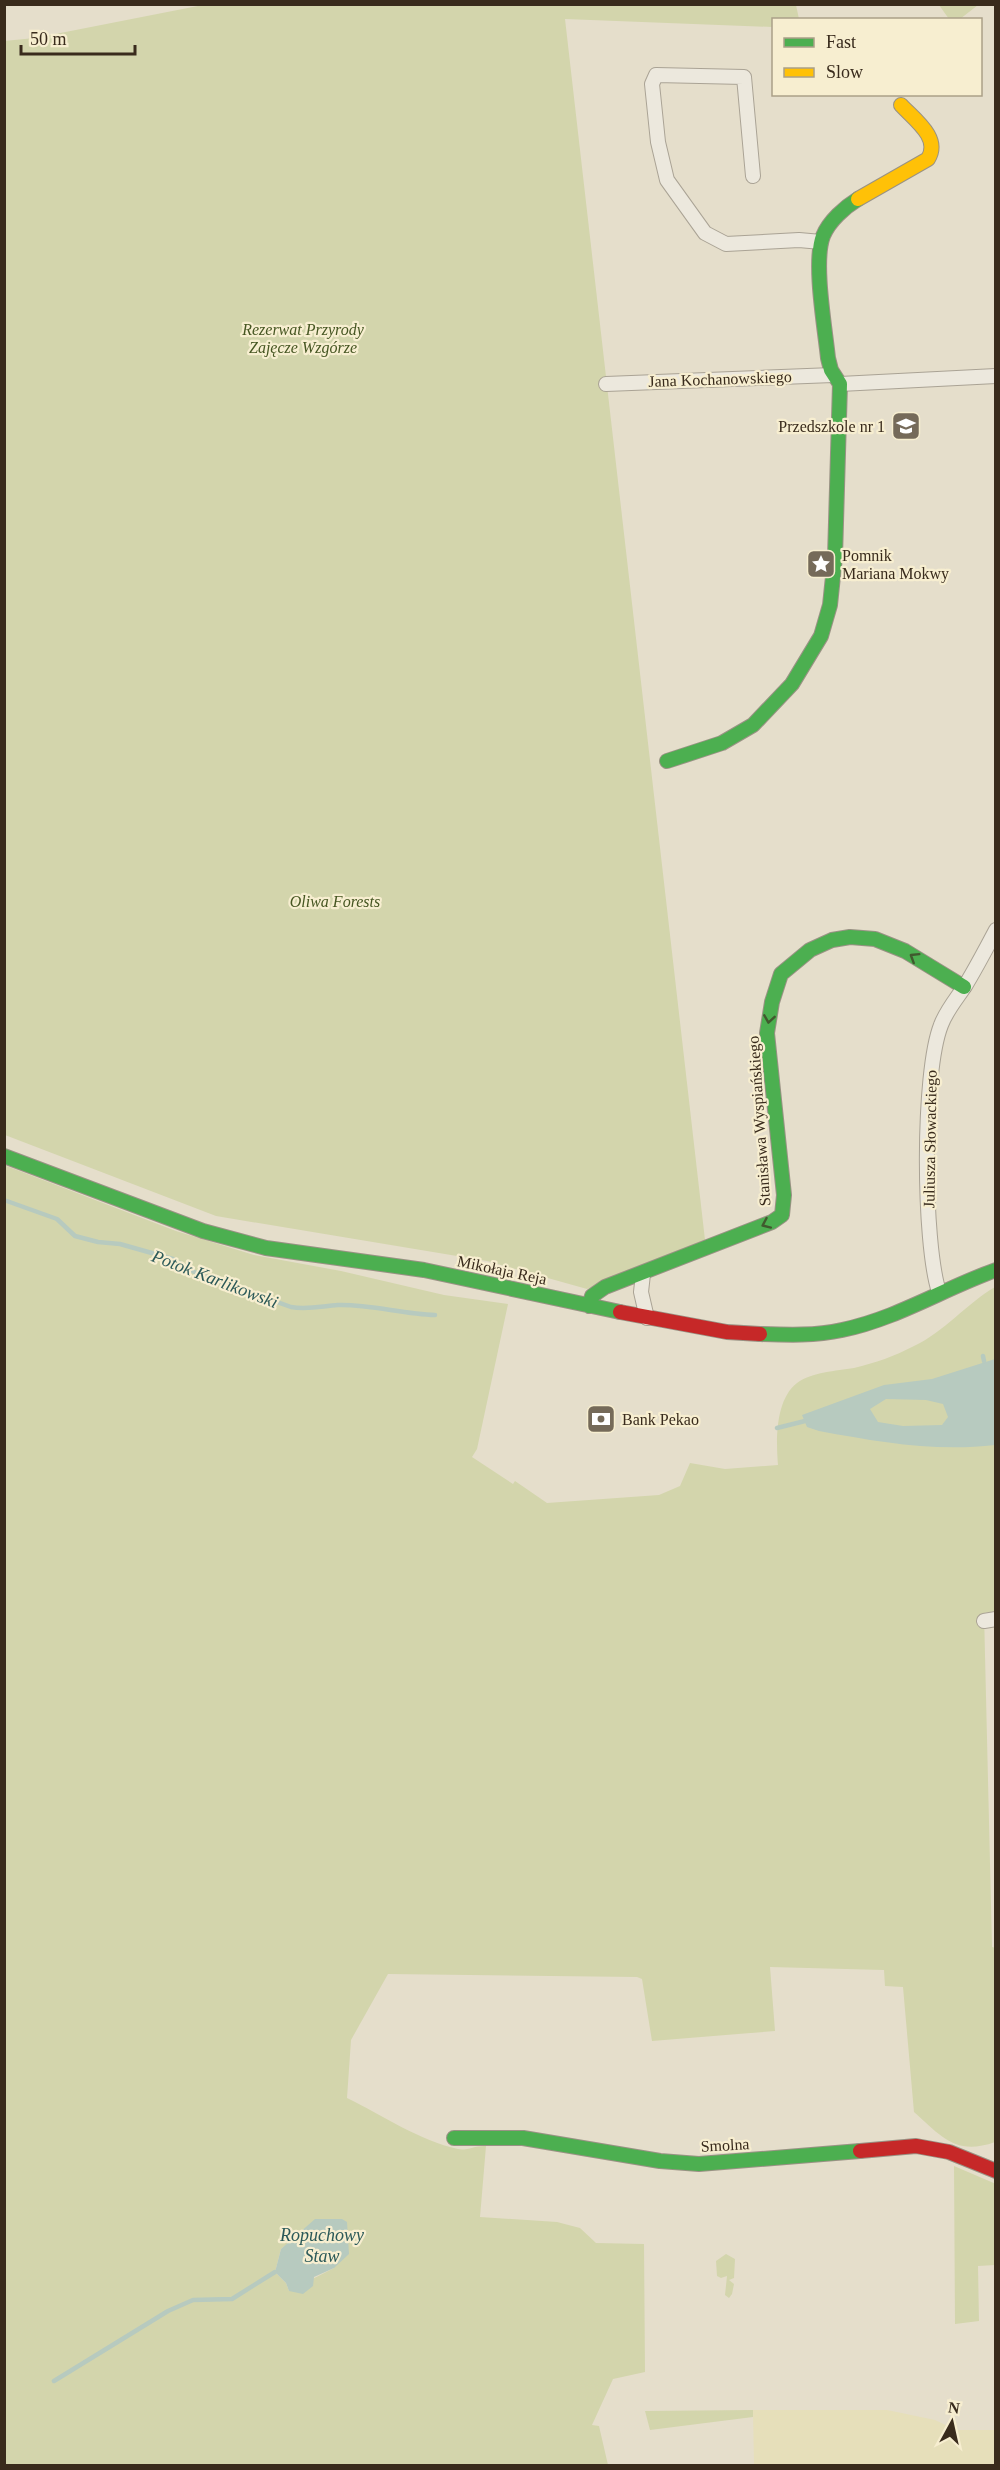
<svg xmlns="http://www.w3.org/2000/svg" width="1000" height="2470" font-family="'Times New Roman',serif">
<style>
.farmland{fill:#e6dfba}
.green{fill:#d3d5ac;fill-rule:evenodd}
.water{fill:#b7cabf;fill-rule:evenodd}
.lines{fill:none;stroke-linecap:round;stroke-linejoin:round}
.stream{stroke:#b7cabf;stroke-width:4.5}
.street-casing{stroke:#aaa395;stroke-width:16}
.fast-casing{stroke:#999284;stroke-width:16}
.slow-casing{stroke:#999284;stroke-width:16}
.jam-casing{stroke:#999284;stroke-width:16}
.street{stroke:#ece8dd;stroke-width:14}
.fast{stroke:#4caf50;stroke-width:14}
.slow{stroke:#ffc107;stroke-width:14}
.jam{stroke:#c62828;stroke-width:14}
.oneway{stroke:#40592e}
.labels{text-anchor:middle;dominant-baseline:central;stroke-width:4.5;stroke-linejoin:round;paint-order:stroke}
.park-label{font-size:16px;font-style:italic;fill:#465622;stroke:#f7eed0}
.street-label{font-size:16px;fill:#392b1c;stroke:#f7eed0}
.poi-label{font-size:16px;fill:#392b1c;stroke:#f7eed0;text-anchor:start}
.water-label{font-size:18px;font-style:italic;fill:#2b5958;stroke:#f7eed0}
</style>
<rect width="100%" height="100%" fill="#e5decb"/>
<path class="farmland" d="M 753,2410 L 887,2410 L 935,2420 L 956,2430 L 995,2430 L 995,2465 L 754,2465 Z"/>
<path class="green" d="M 208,4 L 796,5 L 799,19 L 774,20 L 773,27 L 565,19 L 705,1240 L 587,1289 L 487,1261 L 216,1216 L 5,1135 L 4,41 L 35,38 Z
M 939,5 L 978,5 L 960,19 L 949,19 Z
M 4,1165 L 176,1231 L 254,1255 L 341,1271 L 444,1295 L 508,1304 L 477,1449 L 472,1457 L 513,1484 L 515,1481 L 547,1503 L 659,1495 L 680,1486 L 690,1463 L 725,1469 L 778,1465 C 776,1441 775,1400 797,1383 C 812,1372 836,1371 854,1368 C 875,1363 895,1356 914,1346 C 944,1332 966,1304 995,1287 L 996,1611 L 984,1613 L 992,1947 L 996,1948 L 995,2142 C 956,2156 942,2137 914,2112 L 903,1987 L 885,1986 L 884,1970 L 770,1967 L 775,2031 L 652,2041 L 642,1979 L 637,1977 L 388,1974 L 351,2040 L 347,2098 C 382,2115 420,2141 458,2149 C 467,2151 476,2145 486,2146 L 480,2217 L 557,2222 L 580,2228 L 596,2243 L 644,2244 L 645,2372 L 613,2379 L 592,2425 L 599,2426 L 608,2465 L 5,2465 ZM 297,2236 L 334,2268 L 289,2291 L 286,2283 L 275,2272 L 281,2249 Z
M 954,2166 L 996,2184 L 995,2265 L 978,2266 L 979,2321 L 955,2324 Z
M 726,2254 L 735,2259 L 734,2278 L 729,2280 L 734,2284 L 732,2294 L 729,2298 L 725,2295 L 727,2276 L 721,2278 L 717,2276 L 716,2261 Z
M 753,2410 L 753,2417 L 650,2430 L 645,2411 Z"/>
<path class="water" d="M 995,1359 L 995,1445 C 935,1452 879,1442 819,1431 L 807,1427 L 802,1415 L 884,1385 L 932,1379 ZM 886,1399 L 926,1400 L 943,1404 L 948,1417 L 942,1425 L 903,1426 L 878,1422 L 870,1409 Z
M 315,2219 L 342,2219 L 347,2222 L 349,2254 L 334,2268 L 314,2277 L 313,2286 L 303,2294 L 289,2291 L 286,2283 L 275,2272 L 281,2249 Z"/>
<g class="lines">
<path class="stream" d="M 4,1200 L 57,1219 L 75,1236 L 98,1242 L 120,1244 L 173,1259 L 196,1273 L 291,1307 C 308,1310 322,1306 338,1305 C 370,1304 402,1314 435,1315
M 983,1356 L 984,1361
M 777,1428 L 805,1421
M 54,2381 L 168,2311 L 193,2300 L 232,2299 L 275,2272"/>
<g class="street-casing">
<path id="street" d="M 753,176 L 744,77 L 656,75 L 652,84 L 658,142 L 667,180 L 705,233 L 726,244 L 799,240 L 821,242
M 606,384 L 833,375
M 840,384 L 996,376
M 643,1274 L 641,1292 L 647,1318
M 939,1292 C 923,1242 922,1073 941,1025 C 946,1011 957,998 965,986 C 976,968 986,949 996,930
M 984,1621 L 996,1619"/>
</g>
<g class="fast-casing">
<path id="fast" d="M 667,761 L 722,743 L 753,725 L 792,684 L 821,636 L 830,605 L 835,557 L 840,384 L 831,370 L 828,358 C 825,328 813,262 823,236 C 829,221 845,207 858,199
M 4,1156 L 203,1231 L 266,1248 L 424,1270 L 620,1312
M 589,1306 L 592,1296 L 605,1287 L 772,1222 L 782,1215 L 784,1195 L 767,1033 L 772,1002 L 781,974 L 810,950 L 832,940 L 850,937 L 875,939 L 905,951 L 964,987
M 760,1334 C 788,1335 815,1336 842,1330 C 896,1319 945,1288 996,1270
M 454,2138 L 523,2138 L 660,2161 L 699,2164 L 860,2151"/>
</g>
<g class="slow-casing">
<path id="slow" d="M 858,199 L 928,159 C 941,138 915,120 901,105"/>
</g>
<g class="jam-casing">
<path id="jam" d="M 620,1312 L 727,1332 L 760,1334
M 860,2151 L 916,2146 L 949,2152 L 996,2171"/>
</g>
<use href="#street" class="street"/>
<use href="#fast" class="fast"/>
<use href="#slow" class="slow"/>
<use href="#jam" class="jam"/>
</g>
<defs><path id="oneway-chevron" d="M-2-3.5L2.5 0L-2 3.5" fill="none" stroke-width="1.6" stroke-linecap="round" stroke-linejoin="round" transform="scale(1.5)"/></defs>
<g class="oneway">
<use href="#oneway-chevron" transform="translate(914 957) rotate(-148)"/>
<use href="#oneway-chevron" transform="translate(769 1019) rotate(99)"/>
<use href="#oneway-chevron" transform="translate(766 1224) rotate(156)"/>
</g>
<defs>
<g id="school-square" transform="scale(1.5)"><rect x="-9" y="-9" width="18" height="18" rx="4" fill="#756a59" stroke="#f7eed0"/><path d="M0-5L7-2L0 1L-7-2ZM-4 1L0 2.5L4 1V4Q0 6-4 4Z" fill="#fff"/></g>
<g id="sight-square" transform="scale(1.5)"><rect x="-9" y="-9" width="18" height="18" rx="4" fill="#756a59" stroke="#f7eed0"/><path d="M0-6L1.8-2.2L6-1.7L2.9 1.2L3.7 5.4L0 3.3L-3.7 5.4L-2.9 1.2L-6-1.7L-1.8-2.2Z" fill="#fff"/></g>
<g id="bank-square" transform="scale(1.5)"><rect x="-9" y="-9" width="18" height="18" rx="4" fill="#756a59" stroke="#f7eed0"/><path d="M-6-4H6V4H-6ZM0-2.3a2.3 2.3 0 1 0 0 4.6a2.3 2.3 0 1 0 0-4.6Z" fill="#fff"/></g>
</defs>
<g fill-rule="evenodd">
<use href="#school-square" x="906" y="426"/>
<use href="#sight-square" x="821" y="564"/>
<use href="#bank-square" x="601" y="1419"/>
</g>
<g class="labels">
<g class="park-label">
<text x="303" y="329">Rezerwat Przyrody<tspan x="303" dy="18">Zajęcze Wzgórze</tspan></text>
<text x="335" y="901">Oliwa Forests</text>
</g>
<g class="street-label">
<text transform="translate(720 379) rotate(-2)">Jana Kochanowskiego</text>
<text transform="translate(759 1121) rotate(-94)">Stanisława Wyspiańskiego</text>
<text transform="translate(930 1139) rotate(-89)">Juliusza Słowackiego</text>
<text transform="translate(502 1270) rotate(12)">Mikołaja Reja</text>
<text transform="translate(725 2145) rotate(-3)">Smolna</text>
</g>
<g class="poi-label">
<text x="885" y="426" text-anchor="end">Przedszkole nr 1</text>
<text x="842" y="555">Pomnik<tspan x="842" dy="18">Mariana Mokwy</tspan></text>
<text x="622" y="1419">Bank Pekao</text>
</g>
<g class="water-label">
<text transform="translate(215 1279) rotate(21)">Potok Karlikowski</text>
<text x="322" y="2235">Ropuchowy<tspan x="322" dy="21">Staw</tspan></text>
</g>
</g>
<rect width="1000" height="2470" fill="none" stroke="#392b1c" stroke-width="12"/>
<rect x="772" y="18" width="210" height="78" fill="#f7eed0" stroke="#aba088" stroke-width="1.5"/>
<rect x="784" y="38" width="30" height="9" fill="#4caf50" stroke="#aba088" stroke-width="1.5"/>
<text x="826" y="48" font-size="18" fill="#392b1c">Fast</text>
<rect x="784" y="68" width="30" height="9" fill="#ffc107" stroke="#aba088" stroke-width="1.5"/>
<text x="826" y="78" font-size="18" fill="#392b1c">Slow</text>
<g transform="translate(952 2422) rotate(8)" stroke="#f7eed0" stroke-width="4.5" paint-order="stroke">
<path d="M0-4.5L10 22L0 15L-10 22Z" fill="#392b1c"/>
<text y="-9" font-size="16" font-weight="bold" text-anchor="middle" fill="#392b1c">N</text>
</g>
<path d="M21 45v9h114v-9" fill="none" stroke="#392b1c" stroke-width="3"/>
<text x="30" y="45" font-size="18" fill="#392b1c" stroke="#f7eed0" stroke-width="4.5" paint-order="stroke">50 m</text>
</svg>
